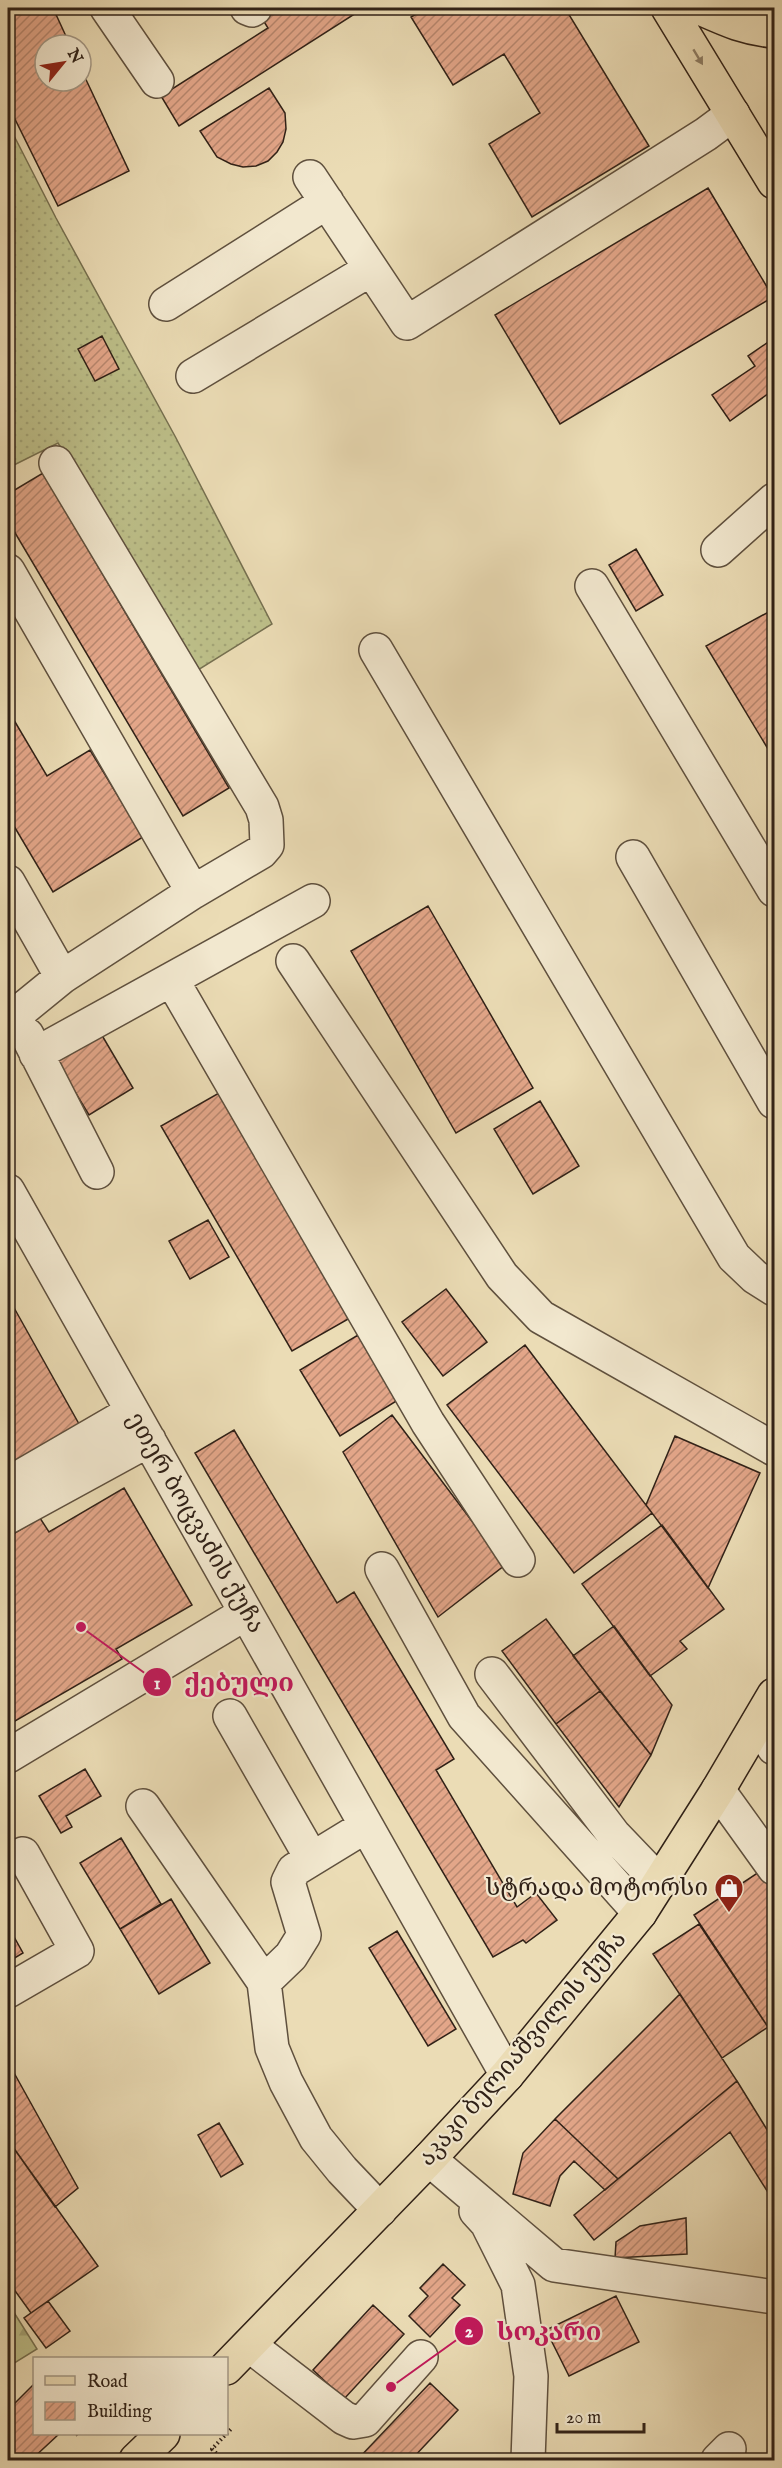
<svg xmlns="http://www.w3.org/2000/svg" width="782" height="2468" font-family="'IM FELL English','Noto Serif Georgian',serif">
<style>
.forest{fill:url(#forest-firs);stroke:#767050;stroke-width:1.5}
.garden{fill:url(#garden-dots);stroke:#767050;stroke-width:1.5}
.building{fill:url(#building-hatch);stroke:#302117;stroke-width:1.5}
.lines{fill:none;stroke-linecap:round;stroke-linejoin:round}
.minor-casing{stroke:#5f503e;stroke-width:36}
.major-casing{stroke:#302117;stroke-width:36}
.path{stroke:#302117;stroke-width:4;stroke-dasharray:1.5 3;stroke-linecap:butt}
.minor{stroke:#f2e8cf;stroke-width:33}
.major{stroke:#ebdcb5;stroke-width:33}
.oneway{fill:#8e7e66}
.labels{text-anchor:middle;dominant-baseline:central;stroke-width:4.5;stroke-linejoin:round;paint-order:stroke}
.street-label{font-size:24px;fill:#302117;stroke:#f2e8cf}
.poi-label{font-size:24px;fill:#302117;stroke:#f2e8cf;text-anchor:end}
.leader{fill:none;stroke:#c2185b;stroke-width:2}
.callout-dot{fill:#c2185b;stroke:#f2e8cf;stroke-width:2}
.mark-label{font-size:18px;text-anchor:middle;font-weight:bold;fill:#fff}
.callout-label{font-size:26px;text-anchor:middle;font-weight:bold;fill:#c2185b;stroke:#f2e8cf;stroke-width:4.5;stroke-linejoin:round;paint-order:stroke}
</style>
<defs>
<pattern id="forest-firs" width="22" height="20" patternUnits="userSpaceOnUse" patternTransform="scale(1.5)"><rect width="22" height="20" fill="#bdbf89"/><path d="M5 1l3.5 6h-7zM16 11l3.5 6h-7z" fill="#a3a476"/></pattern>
<pattern id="garden-dots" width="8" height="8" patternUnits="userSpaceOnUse" patternTransform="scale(1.5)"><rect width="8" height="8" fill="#bdbf89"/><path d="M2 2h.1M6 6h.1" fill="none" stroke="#a3a476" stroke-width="1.8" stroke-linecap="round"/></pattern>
<pattern id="building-hatch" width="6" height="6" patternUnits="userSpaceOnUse" patternTransform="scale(1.5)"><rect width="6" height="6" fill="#e3a689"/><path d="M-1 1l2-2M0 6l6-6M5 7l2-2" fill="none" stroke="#b8876f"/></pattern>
</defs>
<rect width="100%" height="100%" fill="#ebdcb5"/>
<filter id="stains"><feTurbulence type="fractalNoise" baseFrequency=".00333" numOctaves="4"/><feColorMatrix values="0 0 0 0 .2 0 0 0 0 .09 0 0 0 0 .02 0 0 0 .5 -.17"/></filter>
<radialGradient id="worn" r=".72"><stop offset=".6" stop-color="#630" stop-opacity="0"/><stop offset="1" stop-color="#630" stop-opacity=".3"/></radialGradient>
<path class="forest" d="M 8,2303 L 37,2349 L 8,2367 Z"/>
<path class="garden" d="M 8,124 L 56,218 L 176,438 L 272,624 L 198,670 L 58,443 L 8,468 Z"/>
<path class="building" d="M 8,8 L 53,8 L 70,45 L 45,45 L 45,81 L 81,81 L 81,69 L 129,171 L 58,206 L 8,105 Z
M 265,8 L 364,8 L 179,126 L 161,96 L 268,28 L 258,12 Z
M 427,8 L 565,8 L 649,146 L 532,217 L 489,144 L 540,113 L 504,54 L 453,85 L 411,17 Z
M 269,88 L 285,113 L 286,129 L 283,142 L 277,152 L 268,161 L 256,166 L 243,167 L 231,164 L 217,157 L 200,131 Z
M 708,188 L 773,297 L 560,424 L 495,315 Z
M 102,336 L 119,369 L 95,381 L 78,349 Z
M 774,338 L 774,394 L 772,391 L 730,421 L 712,395 L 755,366 L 748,356 Z
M 43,473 L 229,788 L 183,816 L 8,521 L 8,494 Z
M 636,549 L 663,595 L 636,611 L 609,565 Z
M 8,602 L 15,615 L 8,620 Z
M 774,609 L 774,759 L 706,646 Z
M 8,710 L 47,776 L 90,750 L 143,837 L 53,892 L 8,816 Z
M 428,906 L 533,1088 L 456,1133 L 351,951 Z
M 100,1032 L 133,1088 L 89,1115 L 55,1059 Z
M 219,1093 L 350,1318 L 292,1351 L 161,1126 Z
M 540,1101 L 579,1166 L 533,1194 L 494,1129 Z
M 208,1220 L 229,1257 L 190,1279 L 169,1241 Z
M 446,1289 L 487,1342 L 443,1376 L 402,1322 Z
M 8,1297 L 79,1424 L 8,1466 Z
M 358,1335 L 398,1400 L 340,1436 L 300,1370 Z
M 525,1345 L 652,1513 L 574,1573 L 447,1405 Z
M 392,1415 L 505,1565 L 438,1617 L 343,1452 Z
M 234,1430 L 337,1603 L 354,1592 L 454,1759 L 436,1770 L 517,1907 L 536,1893 L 557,1920 L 526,1943 L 523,1940 L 493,1957 L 195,1453 Z
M 675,1436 L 760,1473 L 708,1588 L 646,1505 Z
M 124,1488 L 192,1605 L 116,1649 L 122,1659 L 10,1724 L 8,1719 L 8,1537 L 40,1518 L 49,1532 Z
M 662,1525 L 724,1609 L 680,1641 L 687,1649 L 650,1676 L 582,1584 Z
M 546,1619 L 600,1691 L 556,1724 L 502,1651 Z
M 614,1626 L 672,1705 L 651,1755 L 573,1656 Z
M 600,1691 L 651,1755 L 619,1807 L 556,1724 Z
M 85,1769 L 101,1796 L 66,1816 L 72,1827 L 61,1833 L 39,1796 Z
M 121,1838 L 161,1904 L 120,1929 L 80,1863 Z
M 762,1870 L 774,1888 L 774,2023 L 768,2027 L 694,1915 Z
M 171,1899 L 210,1963 L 159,1994 L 120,1929 Z
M 699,1924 L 768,2027 L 722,2058 L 653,1954 Z
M 8,1926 L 23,1953 L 8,1962 Z
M 397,1931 L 456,2029 L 428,2046 L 369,1948 Z
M 680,1994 L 737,2081 L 618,2179 L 555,2119 Z
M 13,2071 L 78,2188 L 55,2207 L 8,2140 L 8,2074 Z
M 737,2081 L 774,2141 L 774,2202 L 730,2132 L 594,2240 L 574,2215 Z
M 555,2119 L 618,2179 L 605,2190 L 574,2161 L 560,2176 L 550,2206 L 513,2194 L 523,2153 Z
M 219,2123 L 243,2164 L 221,2177 L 198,2135 Z
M 8,2140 L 98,2266 L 31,2313 L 8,2281 Z
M 686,2218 L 687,2254 L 615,2258 L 616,2242 L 640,2226 Z
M 443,2264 L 465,2285 L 452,2298 L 460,2305 L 430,2337 L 409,2316 L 428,2296 L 420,2288 Z
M 616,2296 L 639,2342 L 569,2376 L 546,2330 Z
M 48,2301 L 70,2331 L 46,2348 L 24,2318 Z
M 373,2305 L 404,2334 L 344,2399 L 313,2370 Z
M 430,2383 L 458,2410 L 411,2460 L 357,2460 Z
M 34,2384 L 34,2434 L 59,2434 L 31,2460 L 8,2460 L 8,2410 Z"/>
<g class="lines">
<g class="minor-casing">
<path id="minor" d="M 107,8 L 157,81
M 247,8 L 252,10 L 255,8
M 310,177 L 407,323 L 706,134 L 733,114
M 166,304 L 327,202
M 193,376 L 371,269
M 718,550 L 774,500
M 8,571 L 193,892
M 592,586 L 774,890
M 376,650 L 734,1257 L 755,1277 L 774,1289
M 633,857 L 774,1102
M 8,882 L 62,977
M 293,961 L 502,1276 L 541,1317 L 774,1449
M 172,980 L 428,1423 L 518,1560
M 8,1021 L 62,977 L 193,892 L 261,852 L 267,845 L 266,820 L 262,807 L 56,463
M 27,1035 L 97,1172
M 36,1054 L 313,901
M 8,1191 L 507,2075
M 8,1484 L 132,1412
M 8,1517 L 149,1440
M 382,1569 L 464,1716 L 640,1913
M 492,1674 L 614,1835 L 660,1883
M 230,1716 L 312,1859
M 758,1723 L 774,1748
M 8,1756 L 246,1613
M 718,1790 L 774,1868
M 143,1806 L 264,1982
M 366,1826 L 294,1870 L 288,1882 L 304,1935 L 291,1956 L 264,1982 L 272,2048 L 286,2082 L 316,2138 L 342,2170 L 380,2210
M 8,1991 L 77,1951 L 23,1854
M 429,2159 L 554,2265 L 774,2297
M 476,2211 L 487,2223 L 518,2285 L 531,2376 L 528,2460
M 249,2345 L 344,2418 L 353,2422 L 365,2420 L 421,2357
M 718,2460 L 729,2449"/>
</g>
<g class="major-casing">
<path id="major" d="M 668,8 L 774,182
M 700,8 C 727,20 744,28 774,31
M 226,2368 L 429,2159 L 507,2075 L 640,1913 L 718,1790 L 774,1695
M 136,2460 L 163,2434"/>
</g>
<path class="path" d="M 77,2434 L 80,2437
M 216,2460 L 219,2456 L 212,2449 L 231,2429"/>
<use href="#minor" class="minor"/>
<use href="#major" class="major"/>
</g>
<defs><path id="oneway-solid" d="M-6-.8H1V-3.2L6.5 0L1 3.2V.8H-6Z" transform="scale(1.5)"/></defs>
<use class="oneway" href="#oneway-solid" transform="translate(698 57) rotate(59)"/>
<defs>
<g id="shop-pin" transform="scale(1.5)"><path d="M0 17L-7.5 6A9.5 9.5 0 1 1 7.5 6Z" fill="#8f2418" stroke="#f2e8cf"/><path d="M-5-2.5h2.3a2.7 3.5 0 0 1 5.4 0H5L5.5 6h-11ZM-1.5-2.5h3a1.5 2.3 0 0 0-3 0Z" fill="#fff"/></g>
</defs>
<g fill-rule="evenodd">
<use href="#shop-pin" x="729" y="1888"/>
</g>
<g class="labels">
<g class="street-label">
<text transform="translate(195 1523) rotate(60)">ეთერ ბოცვაძის ქუჩა</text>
<text transform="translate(523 2049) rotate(-49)">აკაკი ბელიაშვილის ქუჩა</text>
</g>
<g class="poi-label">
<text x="708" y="1888">სტრადა მოტორსი</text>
</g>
</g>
<path class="leader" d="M81 1627L157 1682M391 2387L469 2331"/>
<g class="callout-dot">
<circle cx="81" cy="1627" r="6"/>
<circle cx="391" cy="2387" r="6"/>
<circle cx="157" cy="1682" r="15"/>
<circle cx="469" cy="2331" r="15"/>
</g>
<g class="mark-label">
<text x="157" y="1689">1</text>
<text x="469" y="2337">2</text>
</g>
<g class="callout-label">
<text x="239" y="1691">ქებული</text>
<text x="549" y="2340">სოკარი</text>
</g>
<rect width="782" height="2468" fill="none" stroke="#ebdcb5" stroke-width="30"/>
<rect x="9" y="9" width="764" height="2450" fill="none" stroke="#302117" stroke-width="3"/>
<rect x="15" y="15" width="752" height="2438" fill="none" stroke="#302117" stroke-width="1.5"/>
<rect x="33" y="2357" width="195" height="78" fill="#f2e8cf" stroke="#a49885" stroke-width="1.5"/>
<rect x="45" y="2376" width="30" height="9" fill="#ebdcb5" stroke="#a49885" stroke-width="1.5"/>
<text x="87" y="2387" font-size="18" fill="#302117">Road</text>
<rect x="45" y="2402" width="30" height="18" fill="url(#building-hatch)" stroke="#a49885" stroke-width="1.5"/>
<text x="87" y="2417" font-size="18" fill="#302117">Building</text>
<g transform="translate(63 63) rotate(60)"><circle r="28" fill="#f2e8cf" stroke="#a49885" stroke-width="1.5"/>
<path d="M0-4.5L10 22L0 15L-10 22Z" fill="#8f2418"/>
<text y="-9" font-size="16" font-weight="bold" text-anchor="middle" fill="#302117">N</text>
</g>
<path d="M557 2423v9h87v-9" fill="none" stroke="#302117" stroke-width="3"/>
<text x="566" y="2423" font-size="18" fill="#302117" stroke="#f2e8cf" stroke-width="4.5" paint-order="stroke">20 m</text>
<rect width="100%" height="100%" filter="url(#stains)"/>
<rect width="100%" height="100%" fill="url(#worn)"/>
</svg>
